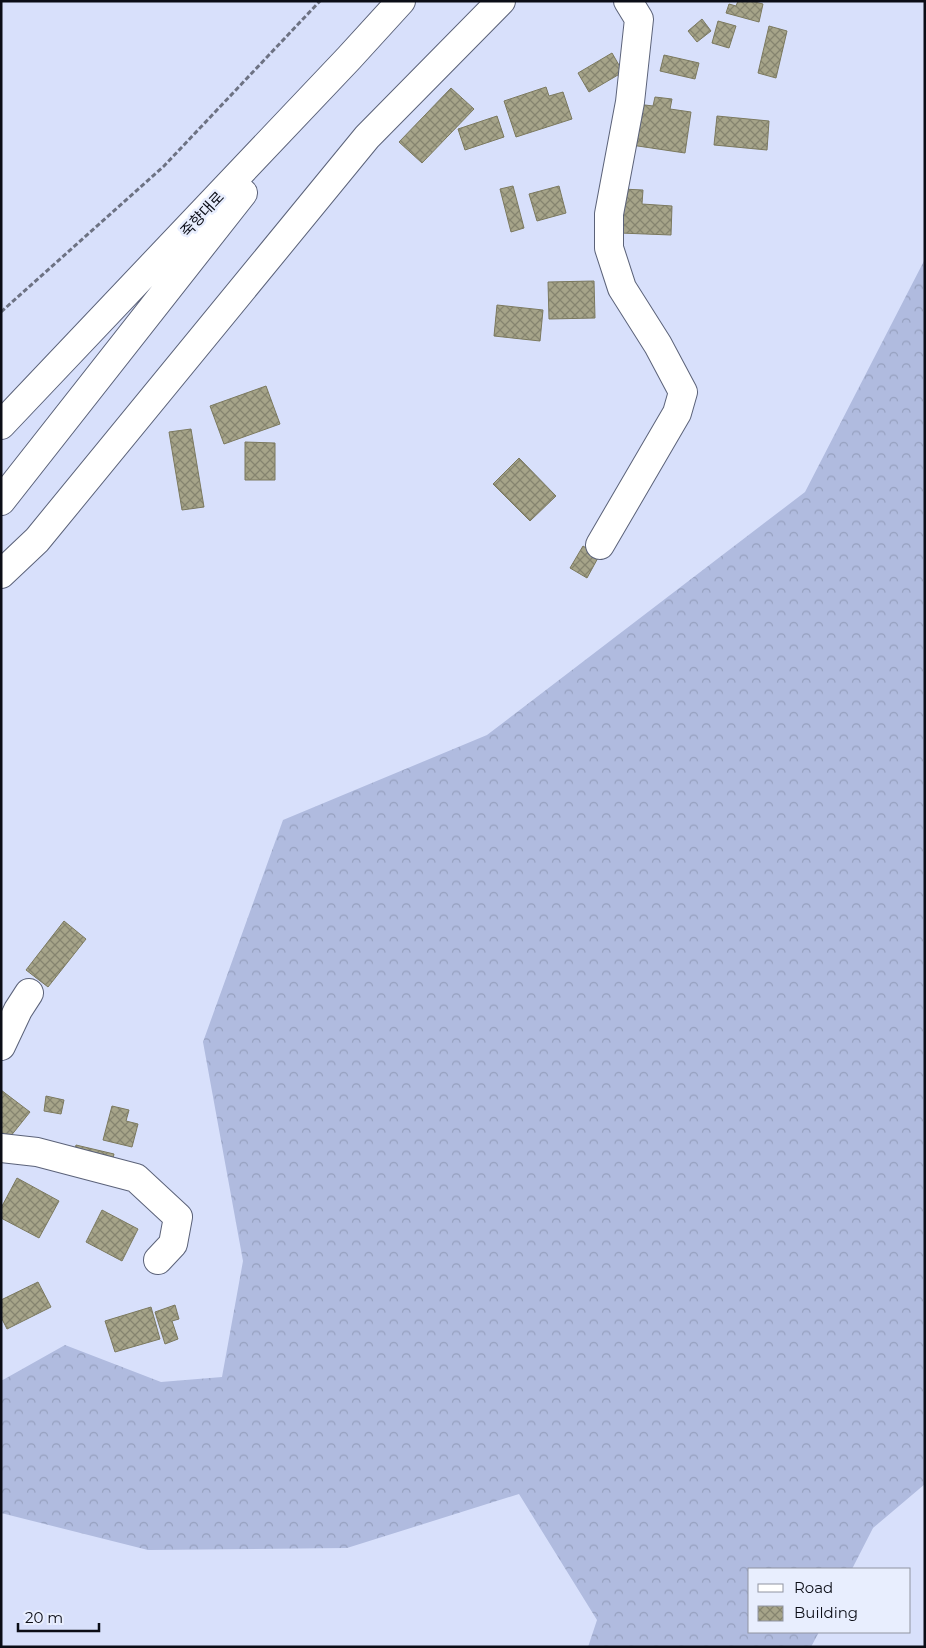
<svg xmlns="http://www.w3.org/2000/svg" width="926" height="1648" font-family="Montserrat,'Noto Sans KR',sans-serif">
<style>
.forest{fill:url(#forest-crowns)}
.building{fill:url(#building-cross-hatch);stroke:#7b795f}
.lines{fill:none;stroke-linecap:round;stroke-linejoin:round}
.minor-casing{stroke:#5b6279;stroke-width:30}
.major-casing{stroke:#5b6279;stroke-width:30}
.path{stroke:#6d7283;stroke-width:3;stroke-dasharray:5 2.5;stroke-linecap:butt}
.minor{stroke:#fff;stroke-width:28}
.major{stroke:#fff;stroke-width:28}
.labels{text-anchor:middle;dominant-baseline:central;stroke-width:5;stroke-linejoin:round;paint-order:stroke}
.street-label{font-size:15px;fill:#0b0d16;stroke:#e8eefe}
</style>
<defs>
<pattern id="forest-crowns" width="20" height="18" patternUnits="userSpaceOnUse" patternTransform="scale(1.25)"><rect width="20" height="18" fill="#b0bbdf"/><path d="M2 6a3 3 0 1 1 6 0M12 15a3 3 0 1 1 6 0" fill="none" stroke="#96a0bf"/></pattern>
<pattern id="building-cross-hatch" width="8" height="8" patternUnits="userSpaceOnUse" patternTransform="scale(1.25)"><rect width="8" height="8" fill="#a6a489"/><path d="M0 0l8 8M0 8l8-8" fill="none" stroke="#85846f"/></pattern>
</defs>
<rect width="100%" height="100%" fill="#d8e0fb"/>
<path class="forest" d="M 925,259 L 925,1484 L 873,1528 L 852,1569 L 750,1569 L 750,1632 L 819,1632 L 811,1647 L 588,1647 L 597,1620 L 519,1494 L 347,1548 L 148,1550 L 1,1513 L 1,1381 L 65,1345 L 161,1382 L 222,1377 L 243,1261 L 203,1042 L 283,820 L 487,735 L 805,492 Z"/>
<path class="building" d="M 738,1 L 751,1 L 763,4 L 759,22 L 726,13 L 729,4 L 736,6 Z
M 702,19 L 711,31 L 697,42 L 688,31 Z
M 718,21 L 736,26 L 729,48 L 712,43 Z
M 769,26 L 787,31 L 776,78 L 758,73 Z
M 612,53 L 623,72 L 589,92 L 578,73 Z
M 664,55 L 699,63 L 695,79 L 660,71 Z
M 546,87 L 549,96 L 563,92 L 572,119 L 516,137 L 504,101 Z
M 451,88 L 474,109 L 422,163 L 399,142 Z
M 655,97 L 672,99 L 670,109 L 691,112 L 685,153 L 631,145 L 637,104 L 653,106 Z
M 497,116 L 504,137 L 465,150 L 458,129 Z
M 717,116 L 769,121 L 767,150 L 714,145 Z
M 513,186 L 524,228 L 511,232 L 500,189 Z
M 559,186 L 566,213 L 537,221 L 529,194 Z
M 622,189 L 643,190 L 642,204 L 672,206 L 671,235 L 620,233 Z
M 594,281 L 595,318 L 549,319 L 548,282 Z
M 497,305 L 543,310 L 540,341 L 494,336 Z
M 266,386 L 280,424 L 224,444 L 210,406 Z
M 191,429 L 204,507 L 182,510 L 169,432 Z
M 245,442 L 275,443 L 275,480 L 245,480 Z
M 519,458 L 556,496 L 530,521 L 493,484 Z
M 583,546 L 599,556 L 587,578 L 570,568 Z
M 64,921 L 86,939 L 48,987 L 26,970 Z
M 1,1090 L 30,1112 L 6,1142 L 1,1138 Z
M 46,1096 L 64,1100 L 61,1114 L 44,1111 Z
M 112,1106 L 129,1110 L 126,1121 L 138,1124 L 132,1147 L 103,1140 Z
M 76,1145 L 114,1154 L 111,1166 L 73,1157 Z
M 17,1178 L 59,1201 L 39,1238 L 1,1218 L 1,1208 Z
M 102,1210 L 138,1229 L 122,1261 L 86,1242 Z
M 38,1282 L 51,1307 L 7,1329 L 1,1317 L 1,1300 Z
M 175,1305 L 179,1319 L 172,1321 L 178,1339 L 165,1344 L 155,1312 Z
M 151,1307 L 160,1339 L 115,1352 L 105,1321 Z"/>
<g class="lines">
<g class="minor-casing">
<path id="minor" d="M 600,545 L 677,413 L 683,392 L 658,345 L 622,288 L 609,248 L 609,214 L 630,102 L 639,19 L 628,1
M 1,574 L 37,540 L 367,137 L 501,1
M 1,1046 L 18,1010 L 29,993
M 1,1148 L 37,1152 L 136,1178 L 178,1217 L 173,1244 L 158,1260"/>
</g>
<g class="major-casing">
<path id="major" d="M 1,425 L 349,58 L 401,1
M 1,501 L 243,193"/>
</g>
<path class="path" d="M 1,312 L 164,166 L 320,1"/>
<use href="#minor" class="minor"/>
<use href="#major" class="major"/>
</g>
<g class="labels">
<g class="street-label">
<text transform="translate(202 214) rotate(-47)">죽향대로</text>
</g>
</g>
<rect width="926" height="1648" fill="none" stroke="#0b0d16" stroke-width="5"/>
<rect x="748" y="1568" width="162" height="65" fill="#e8eefe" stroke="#9094a1"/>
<rect x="758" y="1584" width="25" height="8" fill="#ffffff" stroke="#9094a1"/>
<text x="794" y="1593" font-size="15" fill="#0b0d16">Road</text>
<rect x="758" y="1606" width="25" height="15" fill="url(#building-cross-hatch)" stroke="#9094a1"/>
<text x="794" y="1618" font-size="15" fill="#0b0d16">Building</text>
<path d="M18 1623v8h81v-8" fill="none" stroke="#0b0d16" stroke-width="2.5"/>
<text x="25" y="1623" font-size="15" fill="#0b0d16" stroke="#e8eefe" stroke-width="4" paint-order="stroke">20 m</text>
</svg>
